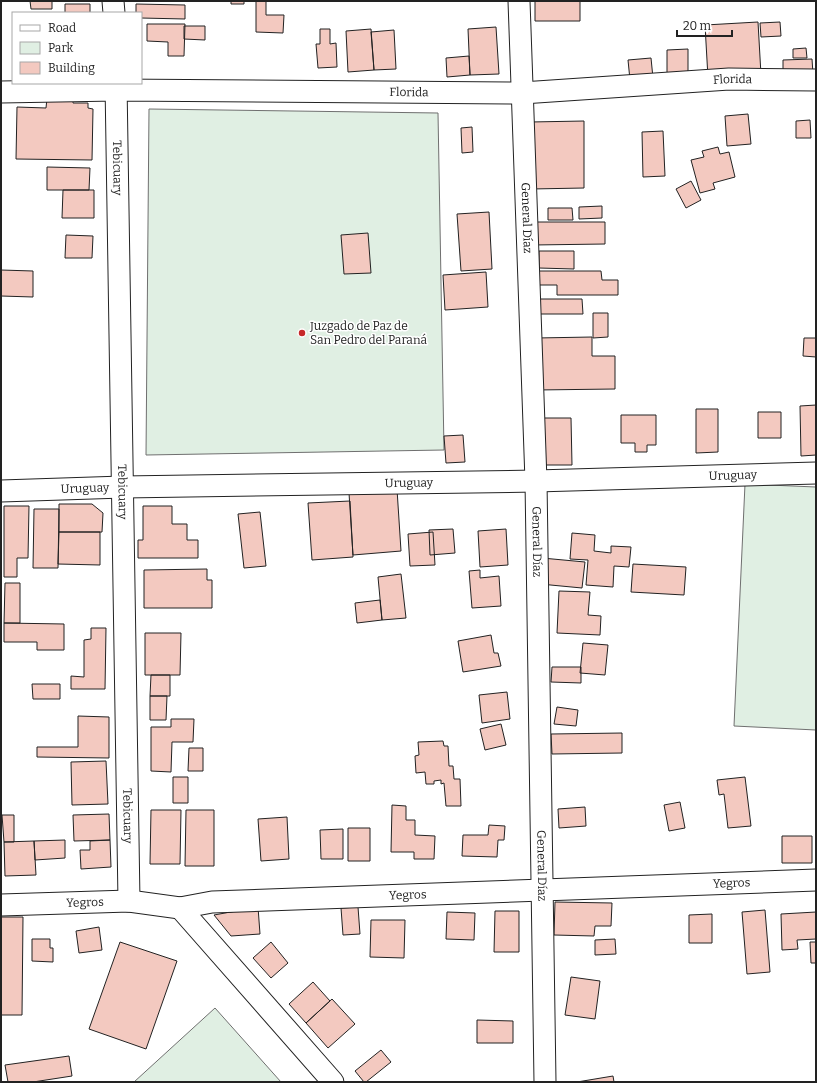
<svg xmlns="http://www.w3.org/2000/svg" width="817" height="1083" font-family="Bitter,serif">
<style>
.green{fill:#e0efe3;stroke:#6f6f6f}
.building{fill:#f3c9c0;stroke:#222}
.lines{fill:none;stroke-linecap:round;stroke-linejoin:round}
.minor-casing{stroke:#222;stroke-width:23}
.minor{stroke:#fff;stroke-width:21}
.poi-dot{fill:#c62828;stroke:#fff;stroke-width:1.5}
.labels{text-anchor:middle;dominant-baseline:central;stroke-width:3;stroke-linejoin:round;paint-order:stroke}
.street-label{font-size:12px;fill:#222;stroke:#fff}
.poi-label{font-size:12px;fill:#222;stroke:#fff;text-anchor:start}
</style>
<rect width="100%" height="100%" fill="#fff"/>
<path class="green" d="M 149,109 L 438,113 L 444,450 L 146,455 Z
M 745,484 L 816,487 L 816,730 L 734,726 Z
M 215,1008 L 281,1082 L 134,1082 Z"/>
<path class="building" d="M 30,1 L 52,1 L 52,9 L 31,9 Z
M 231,1 L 244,1 L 244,4 L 231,4 Z
M 256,1 L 266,1 L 266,15 L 284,15 L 283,33 L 256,32 Z
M 535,1 L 580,1 L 580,21 L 535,21 Z
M 65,4 L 90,4 L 90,13 L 65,13 Z
M 136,4 L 185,5 L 185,19 L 141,18 L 141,13 L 136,13 Z
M 758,22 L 761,75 L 708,78 L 705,25 Z
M 780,22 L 781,36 L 761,37 L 760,23 Z
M 147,24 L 185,24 L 184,56 L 168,56 L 168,42 L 147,41 Z
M 184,26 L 205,26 L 205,40 L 184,39 Z
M 496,27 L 499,74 L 470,75 L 468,29 Z
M 320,29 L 330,29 L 330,44 L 336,43 L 337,67 L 318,68 L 316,44 L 320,44 Z
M 371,29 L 374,70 L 348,72 L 346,31 Z
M 394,30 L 396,69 L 374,70 L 371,32 Z
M 806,48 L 807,58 L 793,58 L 793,49 Z
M 688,49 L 688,73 L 667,74 L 667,50 Z
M 469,56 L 470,75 L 447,77 L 446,58 Z
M 651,58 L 653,78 L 630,80 L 628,60 Z
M 812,59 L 813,74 L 783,75 L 783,60 Z
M 47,98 L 73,98 L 73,103 L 88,103 L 88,108 L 93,109 L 92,160 L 16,159 L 17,107 L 46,108 Z
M 748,114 L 751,144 L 727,146 L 725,116 Z
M 810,120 L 811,138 L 796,138 L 796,121 Z
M 584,121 L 584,188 L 531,189 L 530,122 Z
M 472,127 L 473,152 L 462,153 L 461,128 Z
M 663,131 L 665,176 L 643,177 L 642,132 Z
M 718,147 L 720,154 L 729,152 L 735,177 L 713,183 L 715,189 L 700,193 L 691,160 L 704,157 L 702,151 Z
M 47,167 L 90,168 L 89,190 L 47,190 Z
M 691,181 L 701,200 L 686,208 L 676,189 Z
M 63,190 L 94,190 L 94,218 L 62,218 Z
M 602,206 L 602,218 L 579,219 L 579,207 Z
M 548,208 L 572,208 L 573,220 L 548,220 Z
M 489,212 L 492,269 L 461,271 L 457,214 Z
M 533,222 L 605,222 L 605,244 L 533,245 Z
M 368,233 L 371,273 L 344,274 L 341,235 Z
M 66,235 L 93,236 L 92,258 L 65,258 Z
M 539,251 L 574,251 L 574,269 L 539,268 Z
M 1,270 L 33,271 L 33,297 L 1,296 Z
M 539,271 L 601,271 L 602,280 L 618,280 L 618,295 L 557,295 L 557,285 L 539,285 Z
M 486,272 L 488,307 L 445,310 L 443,275 Z
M 539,299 L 582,299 L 583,314 L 539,314 Z
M 593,313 L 608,313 L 608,337 L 593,338 Z
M 592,337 L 592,356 L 615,356 L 615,389 L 536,390 L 536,338 Z
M 804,338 L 816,338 L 816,357 L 803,356 Z
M 816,405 L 816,455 L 801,456 L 800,406 Z
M 696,409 L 718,409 L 718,452 L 696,453 Z
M 758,412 L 781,412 L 781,438 L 758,438 Z
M 621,415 L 656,415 L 656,445 L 647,445 L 647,452 L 635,452 L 635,443 L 621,443 Z
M 539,418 L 571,418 L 572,465 L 540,465 Z
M 463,435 L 465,462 L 446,463 L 444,436 Z
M 397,489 L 401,551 L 353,555 L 349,493 Z
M 350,501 L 353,557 L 312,560 L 308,503 Z
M 59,504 L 92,504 L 103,513 L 102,532 L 59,532 Z
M 4,506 L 29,506 L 28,558 L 17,558 L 17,577 L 4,577 Z
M 143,506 L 172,506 L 172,524 L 187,524 L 187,540 L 198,540 L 198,558 L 138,558 L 138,540 L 143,540 Z
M 34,509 L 59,509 L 58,568 L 33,568 Z
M 260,512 L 266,566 L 244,568 L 238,514 Z
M 453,529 L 455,553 L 430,555 L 429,530 Z
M 506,529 L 508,565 L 480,567 L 478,531 Z
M 59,532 L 100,532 L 100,565 L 58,564 Z
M 433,532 L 435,565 L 410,566 L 408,534 Z
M 572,533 L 595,535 L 594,551 L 611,553 L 611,546 L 631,547 L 629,567 L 614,566 L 613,587 L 586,585 L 588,560 L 570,559 Z
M 542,558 L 585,562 L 582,588 L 540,584 Z
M 633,564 L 686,567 L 684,595 L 631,592 Z
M 207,569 L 207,580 L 212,580 L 212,608 L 144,608 L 144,570 Z
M 480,570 L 480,578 L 499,576 L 501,606 L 472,608 L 469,571 Z
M 401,574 L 406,618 L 382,620 L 378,577 Z
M 5,583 L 20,583 L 20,623 L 4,623 Z
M 559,591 L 590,592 L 588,615 L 601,616 L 600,635 L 557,633 Z
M 380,600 L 382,620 L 357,623 L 355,603 Z
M 4,623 L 64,624 L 64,650 L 37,650 L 37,642 L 4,642 Z
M 91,628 L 106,628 L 105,689 L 71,689 L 71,676 L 84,677 L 84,640 L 91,639 Z
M 145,633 L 181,633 L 180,675 L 145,675 Z
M 491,635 L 494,653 L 498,653 L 501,666 L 463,672 L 458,641 Z
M 583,643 L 608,645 L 605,675 L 580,673 Z
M 552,667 L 581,667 L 581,683 L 551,682 Z
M 151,675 L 170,675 L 170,696 L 150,696 Z
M 32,684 L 60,684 L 60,699 L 33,699 Z
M 507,692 L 510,719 L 482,723 L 479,695 Z
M 150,696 L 167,696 L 166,720 L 150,720 Z
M 557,707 L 578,710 L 576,726 L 554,724 Z
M 78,716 L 109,717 L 109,758 L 37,757 L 37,747 L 78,747 Z
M 171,719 L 194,719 L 193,742 L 172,742 L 171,772 L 151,771 L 151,727 L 171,727 Z
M 501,724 L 506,745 L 485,750 L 480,729 Z
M 622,733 L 622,753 L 552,754 L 551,734 Z
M 443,741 L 444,746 L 448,746 L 449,766 L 453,766 L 454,779 L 460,779 L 461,806 L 446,806 L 444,783 L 441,784 L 441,780 L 434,781 L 434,784 L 426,784 L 425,772 L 416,773 L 415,756 L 419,755 L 418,742 Z
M 189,748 L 203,748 L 203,771 L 188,771 Z
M 106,761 L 108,804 L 72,805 L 71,762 Z
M 173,777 L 188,777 L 188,803 L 173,803 Z
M 745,777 L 751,826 L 728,828 L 724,794 L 719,795 L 717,780 Z
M 680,802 L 685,828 L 669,831 L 664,805 Z
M 392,805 L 406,806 L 406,820 L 415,820 L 415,835 L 435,836 L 434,859 L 414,859 L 414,852 L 391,852 Z
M 585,807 L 586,826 L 559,828 L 558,809 Z
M 151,810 L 181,810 L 180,864 L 150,864 Z
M 186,810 L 214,810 L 214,866 L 185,866 Z
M 109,814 L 110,840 L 74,841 L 73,815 Z
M 2,815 L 14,815 L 14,842 L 4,842 Z
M 287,817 L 289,859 L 261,861 L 258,819 Z
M 489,825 L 505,826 L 504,840 L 498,840 L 497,857 L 462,856 L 463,835 L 488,835 Z
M 348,828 L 370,828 L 370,861 L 348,861 Z
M 343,829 L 343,859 L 321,859 L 320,830 Z
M 782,836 L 812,836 L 812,863 L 782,863 Z
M 65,840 L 65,858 L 35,860 L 34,841 Z
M 110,840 L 111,867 L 81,869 L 80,850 L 90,850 L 90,841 Z
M 34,841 L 36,875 L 5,876 L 4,842 Z
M 555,902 L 612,903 L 611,926 L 595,926 L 594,936 L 554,935 Z
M 258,907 L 260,934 L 231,936 L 214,915 Z
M 358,907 L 360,934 L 343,935 L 341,908 Z
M 765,910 L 770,972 L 747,974 L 742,912 Z
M 495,911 L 519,911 L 519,952 L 494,952 Z
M 447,912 L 475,913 L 474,940 L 446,939 Z
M 816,912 L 816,939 L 797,940 L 798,949 L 782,950 L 781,914 Z
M 712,914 L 712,943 L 689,943 L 689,915 Z
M 1,917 L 23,917 L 22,1015 L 1,1015 Z
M 371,920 L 405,920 L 404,958 L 370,957 Z
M 99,927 L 102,950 L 79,953 L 76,931 Z
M 32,939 L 50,939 L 50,948 L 53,948 L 53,962 L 32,961 Z
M 615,939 L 616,954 L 595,955 L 595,940 Z
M 120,942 L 177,961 L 146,1049 L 89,1029 Z
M 271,942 L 288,963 L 271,978 L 253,958 Z
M 810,942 L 816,942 L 816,963 L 811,963 Z
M 571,977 L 600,981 L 595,1019 L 565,1015 Z
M 313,982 L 330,1001 L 306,1023 L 289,1004 Z
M 332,999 L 355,1024 L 328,1048 L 306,1023 Z
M 477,1020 L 513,1021 L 513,1043 L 477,1043 Z
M 381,1050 L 391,1062 L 366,1082 L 364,1082 L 355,1071 Z
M 69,1056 L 72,1076 L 33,1082 L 8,1082 L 5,1065 Z
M 613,1076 L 614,1082 L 577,1082 Z"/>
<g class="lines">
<g class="minor-casing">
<g id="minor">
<path d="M 113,1 L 114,13"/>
<path id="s1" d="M 519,1 L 536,481 L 545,1082"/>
<path id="s2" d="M 116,83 L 129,901"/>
<path id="s3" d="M 1,92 L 116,90 L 522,93 L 729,79 L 816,80"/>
<path id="s4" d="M 1,491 L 123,487 L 536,481 L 816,473"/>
<path id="s5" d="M 1,905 L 129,901 L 180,908 L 212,902 L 816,880"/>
<path d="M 180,908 L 333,1082"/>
</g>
</g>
<use href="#minor" class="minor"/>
</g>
<circle class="poi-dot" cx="302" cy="333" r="4"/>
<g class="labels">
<g class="street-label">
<text stroke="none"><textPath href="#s3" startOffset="732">Florida</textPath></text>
<text stroke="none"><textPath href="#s3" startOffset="408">Florida</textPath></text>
<text stroke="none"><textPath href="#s2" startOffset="85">Tebicuary</textPath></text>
<text stroke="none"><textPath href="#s1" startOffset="217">General Díaz</textPath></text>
<text stroke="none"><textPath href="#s4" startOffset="732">Uruguay</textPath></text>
<text stroke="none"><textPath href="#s4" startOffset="408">Uruguay</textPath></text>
<text stroke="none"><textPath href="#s4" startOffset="84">Uruguay</textPath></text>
<text stroke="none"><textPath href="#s2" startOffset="409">Tebicuary</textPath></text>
<text stroke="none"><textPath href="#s1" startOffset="541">General Díaz</textPath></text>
<text stroke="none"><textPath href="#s2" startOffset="733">Tebicuary</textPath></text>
<text stroke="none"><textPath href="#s1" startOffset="865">General Díaz</textPath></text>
<text stroke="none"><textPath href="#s5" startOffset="732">Yegros</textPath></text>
<text stroke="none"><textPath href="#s5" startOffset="408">Yegros</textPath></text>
<text stroke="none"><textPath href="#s5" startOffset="84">Yegros</textPath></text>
</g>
<g class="poi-label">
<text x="310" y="326">Juzgado de Paz de<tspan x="310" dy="14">San Pedro del Paraná</tspan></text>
</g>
</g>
<rect width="817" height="1083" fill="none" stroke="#222222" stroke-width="4"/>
<rect x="12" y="12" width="130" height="72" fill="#ffffff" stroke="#a7a7a7"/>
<rect x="20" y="25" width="20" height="6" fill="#ffffff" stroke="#a7a7a7"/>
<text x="48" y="32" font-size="12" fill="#222222">Road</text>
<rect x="20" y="42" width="20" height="12" fill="#e0efe3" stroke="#a7a7a7"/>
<text x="48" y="52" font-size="12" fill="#222222">Park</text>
<rect x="20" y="62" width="20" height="12" fill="#f3c9c0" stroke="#a7a7a7"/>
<text x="48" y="72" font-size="12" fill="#222222">Building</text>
<path d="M677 30v6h55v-6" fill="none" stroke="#222222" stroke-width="2"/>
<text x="683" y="30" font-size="12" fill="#222222" stroke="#ffffff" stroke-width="3" paint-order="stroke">20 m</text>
</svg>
